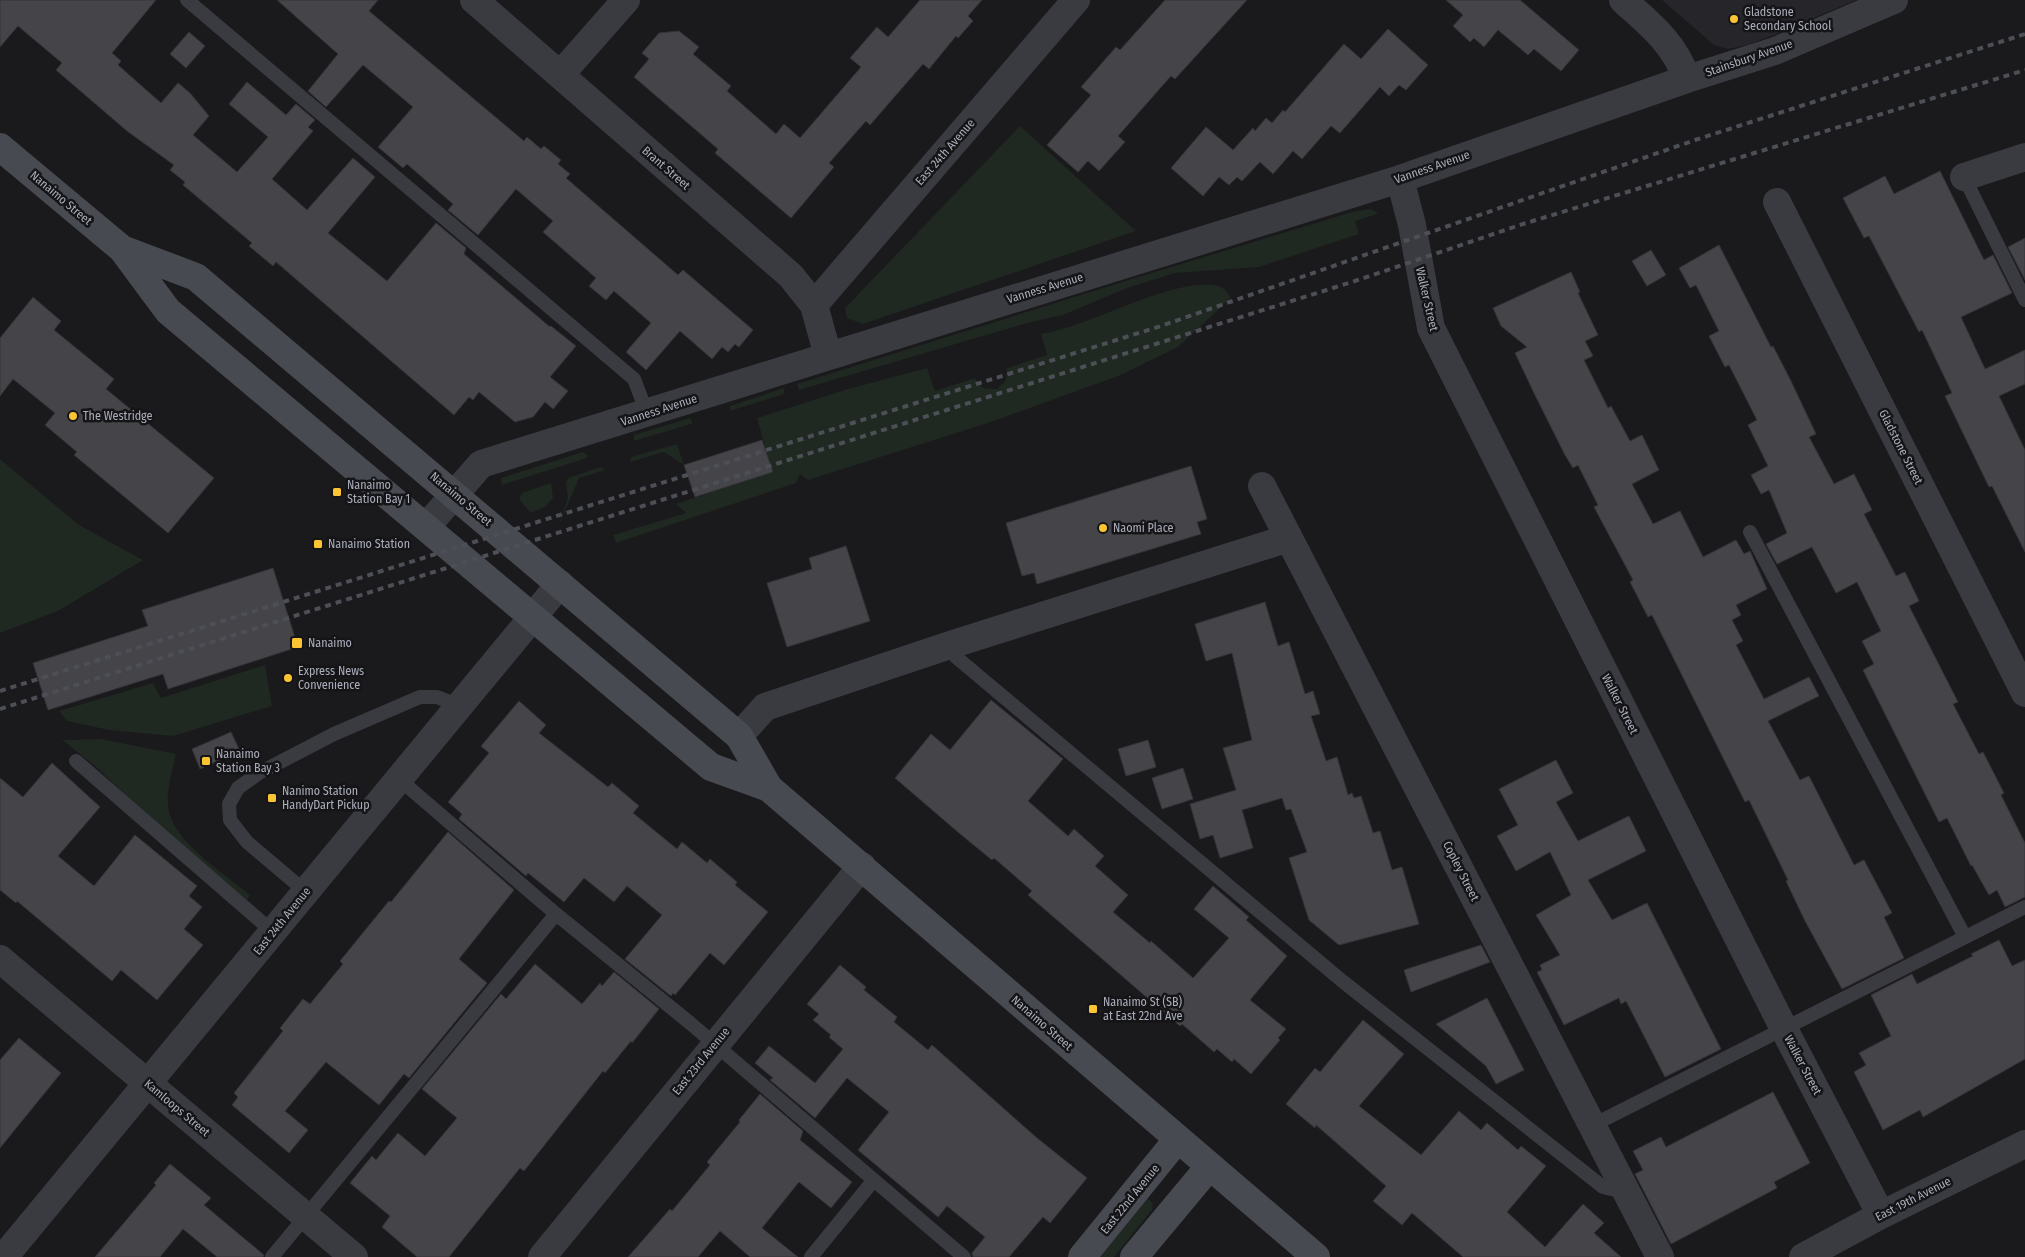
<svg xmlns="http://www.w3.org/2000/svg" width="2025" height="1257" font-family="'Fira Sans Condensed',sans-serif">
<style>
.built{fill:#262529}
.green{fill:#1f2821}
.building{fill:#444449;stroke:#343338}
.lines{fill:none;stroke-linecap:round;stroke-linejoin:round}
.lane{stroke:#3a3b41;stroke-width:14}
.street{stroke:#3a3b41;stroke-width:28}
.secondary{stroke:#484a51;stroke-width:28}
.rail{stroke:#4d4f56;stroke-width:4;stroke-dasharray:6 5;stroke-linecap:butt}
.poi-dot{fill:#fbc433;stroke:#151417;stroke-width:2}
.labels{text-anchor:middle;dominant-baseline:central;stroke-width:5;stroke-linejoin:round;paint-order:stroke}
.poi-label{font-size:12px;fill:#abafbc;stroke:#151417;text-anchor:start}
.street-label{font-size:12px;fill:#abafbc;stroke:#151417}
</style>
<rect width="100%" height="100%" fill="#1a191c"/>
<path class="built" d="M 1662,0 L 1856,0 L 1774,35 L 1747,45 L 1728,49 L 1714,45 Z"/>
<path class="green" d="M 1020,126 L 1136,231 L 863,324 L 847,318 L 845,308 Z
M 1370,209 L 1377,212 L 1377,214 L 1355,221 L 1359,234 L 1259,267 L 1175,273 L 1127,288 L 1063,315 L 1027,323 L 799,390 L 797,384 L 1132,279 L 1352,212 Z
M 1195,285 C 1211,285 1223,282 1231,298 L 1178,347 L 1121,375 L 988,423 L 808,480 L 800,474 L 796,483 L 616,543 L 613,535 L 686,513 L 676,504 L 772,472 L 757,418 L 848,389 L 927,368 L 935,391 L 975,378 L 983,388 L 997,389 L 1006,380 L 1007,368 L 1047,355 L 1041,334 C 1094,324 1141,293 1195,285 Z
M 784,388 L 784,394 L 730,411 L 730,406 Z
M 690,418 L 693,423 L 691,424 L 634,441 L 634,435 Z
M 677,444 L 684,465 L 664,452 L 630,462 L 631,457 Z
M 583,452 L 589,456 L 584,459 L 502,485 L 501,478 Z
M 0,459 L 79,525 L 143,560 L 58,611 L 0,633 Z
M 601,467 L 605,470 L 579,478 L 557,530 L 568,498 L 566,483 L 568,478 Z
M 551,483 L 553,498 L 545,507 L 531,513 L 519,499 L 522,493 Z
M 265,665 L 272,706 L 173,736 L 109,730 L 67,721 L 59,711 L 153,683 L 161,698 Z
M 101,739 L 176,754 C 172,773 163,799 171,818 C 183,848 226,875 250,895 L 247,900 L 163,830 L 94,765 L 62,740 Z
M 1147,1198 L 1153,1203 L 1152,1210 L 1114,1257 L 1093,1257 Z"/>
<path class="building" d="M 0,0 L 156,0 L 112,53 L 121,61 L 118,65 L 161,103 L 178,83 L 190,93 L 209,116 L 193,135 L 237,172 L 268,137 L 229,104 L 247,82 L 286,115 L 296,104 L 315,120 L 308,127 L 313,131 L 272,179 L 307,210 L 353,158 L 375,177 L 328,233 L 387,281 L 436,223 L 466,248 L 464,254 L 550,327 L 551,326 L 576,346 L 550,377 L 568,391 L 553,409 L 545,402 L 533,417 L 515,422 L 479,392 L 473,400 L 469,397 L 454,415 L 276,262 L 273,266 L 249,246 L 252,243 L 183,185 L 185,182 L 170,170 L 174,165 L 127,131 L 56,70 L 62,63 L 18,26 L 0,47 Z
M 277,0 L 378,0 L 369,11 L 524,141 L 527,137 L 541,149 L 544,146 L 561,160 L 558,164 L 570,174 L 566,178 L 678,275 L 683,270 L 753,330 L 739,347 L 735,344 L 728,352 L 722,347 L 712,359 L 680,331 L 646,370 L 626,352 L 651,323 L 614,291 L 606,300 L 589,286 L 596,278 L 543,232 L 553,221 L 516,189 L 478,235 L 448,210 L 453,204 L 407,164 L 403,168 L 378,147 L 413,107 L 363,65 L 326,107 L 308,91 L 338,54 Z
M 920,0 L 982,0 L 968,16 L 973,21 L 958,38 L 956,36 L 929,69 L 923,64 L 870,125 L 866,121 L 829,163 L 834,167 L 791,218 L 715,153 L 718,149 L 634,77 L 649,59 L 642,53 L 659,33 L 679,31 L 699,47 L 693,54 L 731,86 L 727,91 L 776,134 L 784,124 L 800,138 L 861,67 L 850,58 L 877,27 L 888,37 Z
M 1165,0 L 1247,0 L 1175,79 L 1171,76 L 1118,136 L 1125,142 L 1099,171 L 1088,161 L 1078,172 L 1047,145 L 1091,95 L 1081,87 L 1116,47 L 1120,50 Z
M 1446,0 L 1520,0 L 1579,50 L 1561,71 L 1534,49 L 1528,55 L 1498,30 L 1484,47 L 1474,38 L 1470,42 L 1453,26 L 1463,15 Z
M 1388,29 L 1428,65 L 1406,90 L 1399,85 L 1389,96 L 1380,87 L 1340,133 L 1331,126 L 1302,159 L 1293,151 L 1273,174 L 1260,162 L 1242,181 L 1237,177 L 1229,185 L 1219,177 L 1203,196 L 1171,168 L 1206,127 L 1233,150 L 1253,128 L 1255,131 L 1266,118 L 1272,123 L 1283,110 L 1285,112 L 1344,44 L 1361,59 Z
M 189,32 L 205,46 L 186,68 L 170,54 Z
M 1940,171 L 1984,260 L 1993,255 L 2012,293 L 1961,317 L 1985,369 L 2025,350 L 2025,384 L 1999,396 L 2025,450 L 2025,552 L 1992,486 L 1989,487 L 1945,396 L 1952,393 L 1922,330 L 1919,332 L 1869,236 L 1864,238 L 1843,198 L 1885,176 L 1894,194 Z
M 2025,238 L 2025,280 L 2008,247 Z
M 1719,245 L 1771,347 L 1773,346 L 1790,379 L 1816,434 L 1809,437 L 1834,484 L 1854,474 L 1872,510 L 1864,514 L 1896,576 L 1905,572 L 1919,601 L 1909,606 L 1958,702 L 1953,704 L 1979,754 L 1983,752 L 2004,793 L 2001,795 L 2025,843 L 2025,897 L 2005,907 L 1997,890 L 1989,895 L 1972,865 L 1971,866 L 1947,818 L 1939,822 L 1863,670 L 1874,664 L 1862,641 L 1881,631 L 1857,582 L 1836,593 L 1812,547 L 1777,564 L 1766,544 L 1787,533 L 1769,490 L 1761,494 L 1751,475 L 1768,466 L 1748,425 L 1757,420 L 1729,365 L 1725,367 L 1709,336 L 1719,331 L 1696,285 L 1690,288 L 1679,268 Z
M 1651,250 L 1666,275 L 1647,286 L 1632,261 Z
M 1571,272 L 1580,292 L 1578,293 L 1598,335 L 1585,341 L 1593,356 L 1584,360 L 1608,408 L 1611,406 L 1630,441 L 1642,435 L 1659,470 L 1632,484 L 1653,524 L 1680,511 L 1703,557 L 1736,540 L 1744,554 L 1750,551 L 1767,589 L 1736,605 L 1741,615 L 1732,620 L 1743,641 L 1736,645 L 1764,699 L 1809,677 L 1819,696 L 1768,721 L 1800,780 L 1809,776 L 1854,865 L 1864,860 L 1892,913 L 1884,917 L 1904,958 L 1842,989 L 1804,919 L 1786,881 L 1788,880 L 1749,800 L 1745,802 L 1652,615 L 1648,617 L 1630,582 L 1633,580 L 1594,507 L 1598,505 L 1578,465 L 1573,468 L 1565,455 L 1534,393 L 1515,353 L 1527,347 L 1501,326 L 1493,308 Z
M 33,297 L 61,321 L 54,330 L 114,379 L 106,389 L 214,478 L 168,533 L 74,455 L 77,452 L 45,425 L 55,413 L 13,379 L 0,396 L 0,338 Z
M 762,440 L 773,472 L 695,497 L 684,465 Z
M 1191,466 L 1207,519 L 1197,522 L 1201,534 L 1037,584 L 1034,573 L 1022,576 L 1006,523 Z
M 846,546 L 870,621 L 787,647 L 767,583 L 812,569 L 809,558 Z
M 273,568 L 298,647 L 168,689 L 163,674 L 48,710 L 33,663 L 148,626 L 142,610 Z
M 1265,602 L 1278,646 L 1289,642 L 1305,694 L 1313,691 L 1320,714 L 1311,716 L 1326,761 L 1337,757 L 1348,795 L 1352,793 L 1354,798 L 1361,796 L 1373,833 L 1380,831 L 1392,870 L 1402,867 L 1419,924 L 1339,945 L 1309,920 L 1289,858 L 1307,852 L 1291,809 L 1286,810 L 1282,798 L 1242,810 L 1253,848 L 1220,858 L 1213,835 L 1200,839 L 1190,804 L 1236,790 L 1223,748 L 1252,740 L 1232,653 L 1206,661 L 1195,624 Z
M 991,700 L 1063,759 L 1028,801 L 1068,836 L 1074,829 L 1104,856 L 1095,866 L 1128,895 L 1113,912 L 1150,943 L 1151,941 L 1193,978 L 1229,938 L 1194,909 L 1213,886 L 1249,917 L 1246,920 L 1287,956 L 1250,1000 L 1286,1029 L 1278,1038 L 1280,1040 L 1251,1074 L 1234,1059 L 1232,1062 L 1217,1049 L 1214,1052 L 1182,1024 L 1180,1026 L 1028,895 L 1032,891 L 994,858 L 992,860 L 959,833 L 895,778 L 931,734 L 950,750 Z
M 519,701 L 546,725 L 539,733 L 608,787 L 612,783 L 639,806 L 633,813 L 677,849 L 682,842 L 707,863 L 710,859 L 737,882 L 735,885 L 768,912 L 724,965 L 710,953 L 675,995 L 673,993 L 671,996 L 625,959 L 662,915 L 627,886 L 614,902 L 584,878 L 564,902 L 528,873 L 526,876 L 459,819 L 462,814 L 448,802 L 489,753 L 481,746 Z
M 231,732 L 240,751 L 200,769 L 192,749 Z
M 1148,740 L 1156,767 L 1126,776 L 1118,749 Z
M 1556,760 L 1573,793 L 1556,802 L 1578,841 L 1629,816 L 1646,851 L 1588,880 L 1612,920 L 1647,903 L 1721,1049 L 1665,1077 L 1626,1001 L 1621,1004 L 1619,998 L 1564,1025 L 1537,972 L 1542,970 L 1540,965 L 1560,955 L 1536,915 L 1571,895 L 1550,852 L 1516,871 L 1497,836 L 1518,825 L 1499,789 Z
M 52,763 L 100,807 L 58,856 L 94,886 L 135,835 L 197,886 L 189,896 L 202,907 L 184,929 L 203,945 L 157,1000 L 121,970 L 112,981 L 17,901 L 16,903 L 0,890 L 0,778 L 23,797 Z
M 1183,768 L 1193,799 L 1162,809 L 1152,778 Z
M 448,832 L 514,890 L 459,959 L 487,983 L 409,1078 L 404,1074 L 379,1105 L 326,1062 L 285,1111 L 308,1130 L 289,1153 L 232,1105 L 238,1097 L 234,1093 L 283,1031 L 280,1028 L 303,999 L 310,1004 L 343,964 L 340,961 L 366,929 L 389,901 L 391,902 Z
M 1999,940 L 2012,966 L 2025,960 L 2025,1059 L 1923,1117 L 1920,1110 L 1883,1130 L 1854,1072 L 1866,1065 L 1859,1053 L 1891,1036 L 1871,995 L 1912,974 L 1917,984 L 1973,956 L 1971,954 Z
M 1481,945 L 1490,962 L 1411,992 L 1404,970 Z
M 535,964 L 582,1004 L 600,983 L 602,986 L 614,972 L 659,1009 L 632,1043 L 631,1041 L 605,1073 L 603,1071 L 524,1171 L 520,1168 L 449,1257 L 417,1257 L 382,1227 L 390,1216 L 350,1183 L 372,1156 L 376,1160 L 398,1133 L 425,1156 L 457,1118 L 422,1089 L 501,994 L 506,999 Z
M 840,965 L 866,987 L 864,990 L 897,1017 L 894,1022 L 928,1050 L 932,1045 L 1037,1138 L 1087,1178 L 1050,1223 L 1043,1217 L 1009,1257 L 973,1257 L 972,1253 L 985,1237 L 947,1206 L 938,1217 L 858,1150 L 889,1112 L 847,1078 L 815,1118 L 770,1080 L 773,1078 L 755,1063 L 769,1046 L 815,1083 L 843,1049 L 829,1037 L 831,1035 L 813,1020 L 819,1014 L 807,1004 Z
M 1487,998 L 1524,1070 L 1496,1084 L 1486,1066 L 1436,1024 Z
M 1363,1020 L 1404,1054 L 1359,1106 L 1421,1155 L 1459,1111 L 1481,1130 L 1487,1123 L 1518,1150 L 1521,1146 L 1546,1166 L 1507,1212 L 1545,1247 L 1583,1204 L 1604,1223 L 1594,1233 L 1621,1257 L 1463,1257 L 1412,1213 L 1402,1225 L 1373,1201 L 1386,1186 L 1316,1125 L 1315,1128 L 1286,1104 L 1315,1068 L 1320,1072 Z
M 19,1038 L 61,1073 L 0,1148 L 0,1060 Z
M 1773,1092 L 1810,1163 L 1774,1182 L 1777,1188 L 1671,1244 L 1635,1174 L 1643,1170 L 1633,1151 L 1661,1137 L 1666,1147 Z
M 760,1094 L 803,1131 L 800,1140 L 852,1182 L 831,1208 L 799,1182 L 762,1228 L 798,1257 L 750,1257 L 720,1231 L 698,1257 L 628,1257 L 670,1209 L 672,1211 L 710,1165 L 707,1162 L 740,1122 L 739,1120 Z
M 170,1164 L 211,1198 L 204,1205 L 264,1255 L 263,1257 L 217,1257 L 183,1229 L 160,1257 L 95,1257 L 156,1185 L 154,1183 Z"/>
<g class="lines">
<path class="lane" d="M 187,0 L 634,379 L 647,413
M 1964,177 L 2025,300
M 1750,532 L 1965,937
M 950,645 L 956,657 L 1341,980 L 1603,1187 L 1628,1193
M 76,761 L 273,932
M 399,779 L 556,914 L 690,1023 L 964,1257
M 306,892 L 247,842 L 230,820 L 229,804 L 238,788 L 259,773 L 334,734 L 420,697 L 437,697 L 460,706
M 1593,1125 L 2025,907
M 272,1257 L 556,914
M 811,1257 L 873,1181"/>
<path class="street" d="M 474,0 L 791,276 L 814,305 L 828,356
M 1623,0 C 1651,25 1674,43 1687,79
M 560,75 L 626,0
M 1964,177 L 2025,157
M 1400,179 L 1412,225 L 1431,328 L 1784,1029 L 1881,1215
M 1777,202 L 2025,693
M 814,305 L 1076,0
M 1262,486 L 1660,1257
M 426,527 L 481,464 L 1400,179 L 1687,79 L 1775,51 L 1894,0
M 739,736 L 765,707 L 950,645 L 1289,538
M 0,959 L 354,1257
M 4,1257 L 560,584
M 542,1257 L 862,866
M 1803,1257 L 1881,1215 L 2025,1144"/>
<path class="secondary" d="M 0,147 L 122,249 L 168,311 L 711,767 L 769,788
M 122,249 L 196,277 L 739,736 L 769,788 L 1316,1257
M 1082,1257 L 1177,1140
M 1134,1257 L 1209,1167"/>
<path class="rail" d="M 0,691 L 1161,326 L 1695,140 L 2025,34
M 0,709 L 1355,281 L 1523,224 L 2025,70"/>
</g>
<g class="poi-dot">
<circle cx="1734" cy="19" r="5"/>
<circle cx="73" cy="416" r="5"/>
<rect x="332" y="487" width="10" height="10" rx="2.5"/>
<circle cx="1103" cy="528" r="5"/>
<rect x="313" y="539" width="10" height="10" rx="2.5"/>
<rect x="291" y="637" width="12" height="12" rx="2.5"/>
<circle cx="288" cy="678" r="5"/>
<rect x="201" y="756" width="10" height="10" rx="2.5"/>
<rect x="267" y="793" width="10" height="10" rx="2.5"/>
<rect x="1088" y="1004" width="10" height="10" rx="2.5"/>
</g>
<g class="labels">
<g class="poi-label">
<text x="1744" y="12">Gladstone<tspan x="1744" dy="14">Secondary School</tspan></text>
<text x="83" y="416">The Westridge</text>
<text x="347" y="485">Nanaimo<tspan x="347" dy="14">Station Bay 1</tspan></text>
<text x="1113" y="528">Naomi Place</text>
<text x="328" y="544">Nanaimo Station</text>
<text x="308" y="643">Nanaimo</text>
<text x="298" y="671">Express News<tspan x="298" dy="14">Convenience</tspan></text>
<text x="216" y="754">Nanaimo<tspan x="216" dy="14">Station Bay 3</tspan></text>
<text x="282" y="791">Nanimo Station<tspan x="282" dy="14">HandyDart Pickup</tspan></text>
<text x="1103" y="1002">Nanaimo St (SB)<tspan x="1103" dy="14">at East 22nd Ave</tspan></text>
</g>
<g class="street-label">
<text transform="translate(1749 58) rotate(-19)">Stainsbury Avenue</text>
<text transform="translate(945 152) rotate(-49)">East 24th Avenue</text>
<text transform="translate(1432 167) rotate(-19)">Vanness Avenue</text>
<text transform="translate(666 168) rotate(41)">Brant Street</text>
<text transform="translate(61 198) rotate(40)">Nanaimo Street</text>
<text transform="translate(1045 288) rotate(-17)">Vanness Avenue</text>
<text transform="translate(1427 299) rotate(77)">Walker Street</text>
<text transform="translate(659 410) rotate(-18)">Vanness Avenue</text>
<text transform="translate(1901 447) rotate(63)">Gladstone Street</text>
<text transform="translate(461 499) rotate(40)">Nanaimo Street</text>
<text transform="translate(1620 704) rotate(63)">Walker Street</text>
<text transform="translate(1461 871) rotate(63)">Copley Street</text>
<text transform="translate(282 921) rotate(-51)">East 24th Avenue</text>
<text transform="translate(1042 1023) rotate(41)">Nanaimo Street</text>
<text transform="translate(701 1061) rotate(-51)">East 23rd Avenue</text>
<text transform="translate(1803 1065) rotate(62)">Walker Street</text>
<text transform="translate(177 1108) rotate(40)">Kamloops Street</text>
<text transform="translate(1130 1199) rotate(-51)">East 22nd Avenue</text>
<text transform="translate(1913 1199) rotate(-27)">East 19th Avenue</text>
</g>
</g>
</svg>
